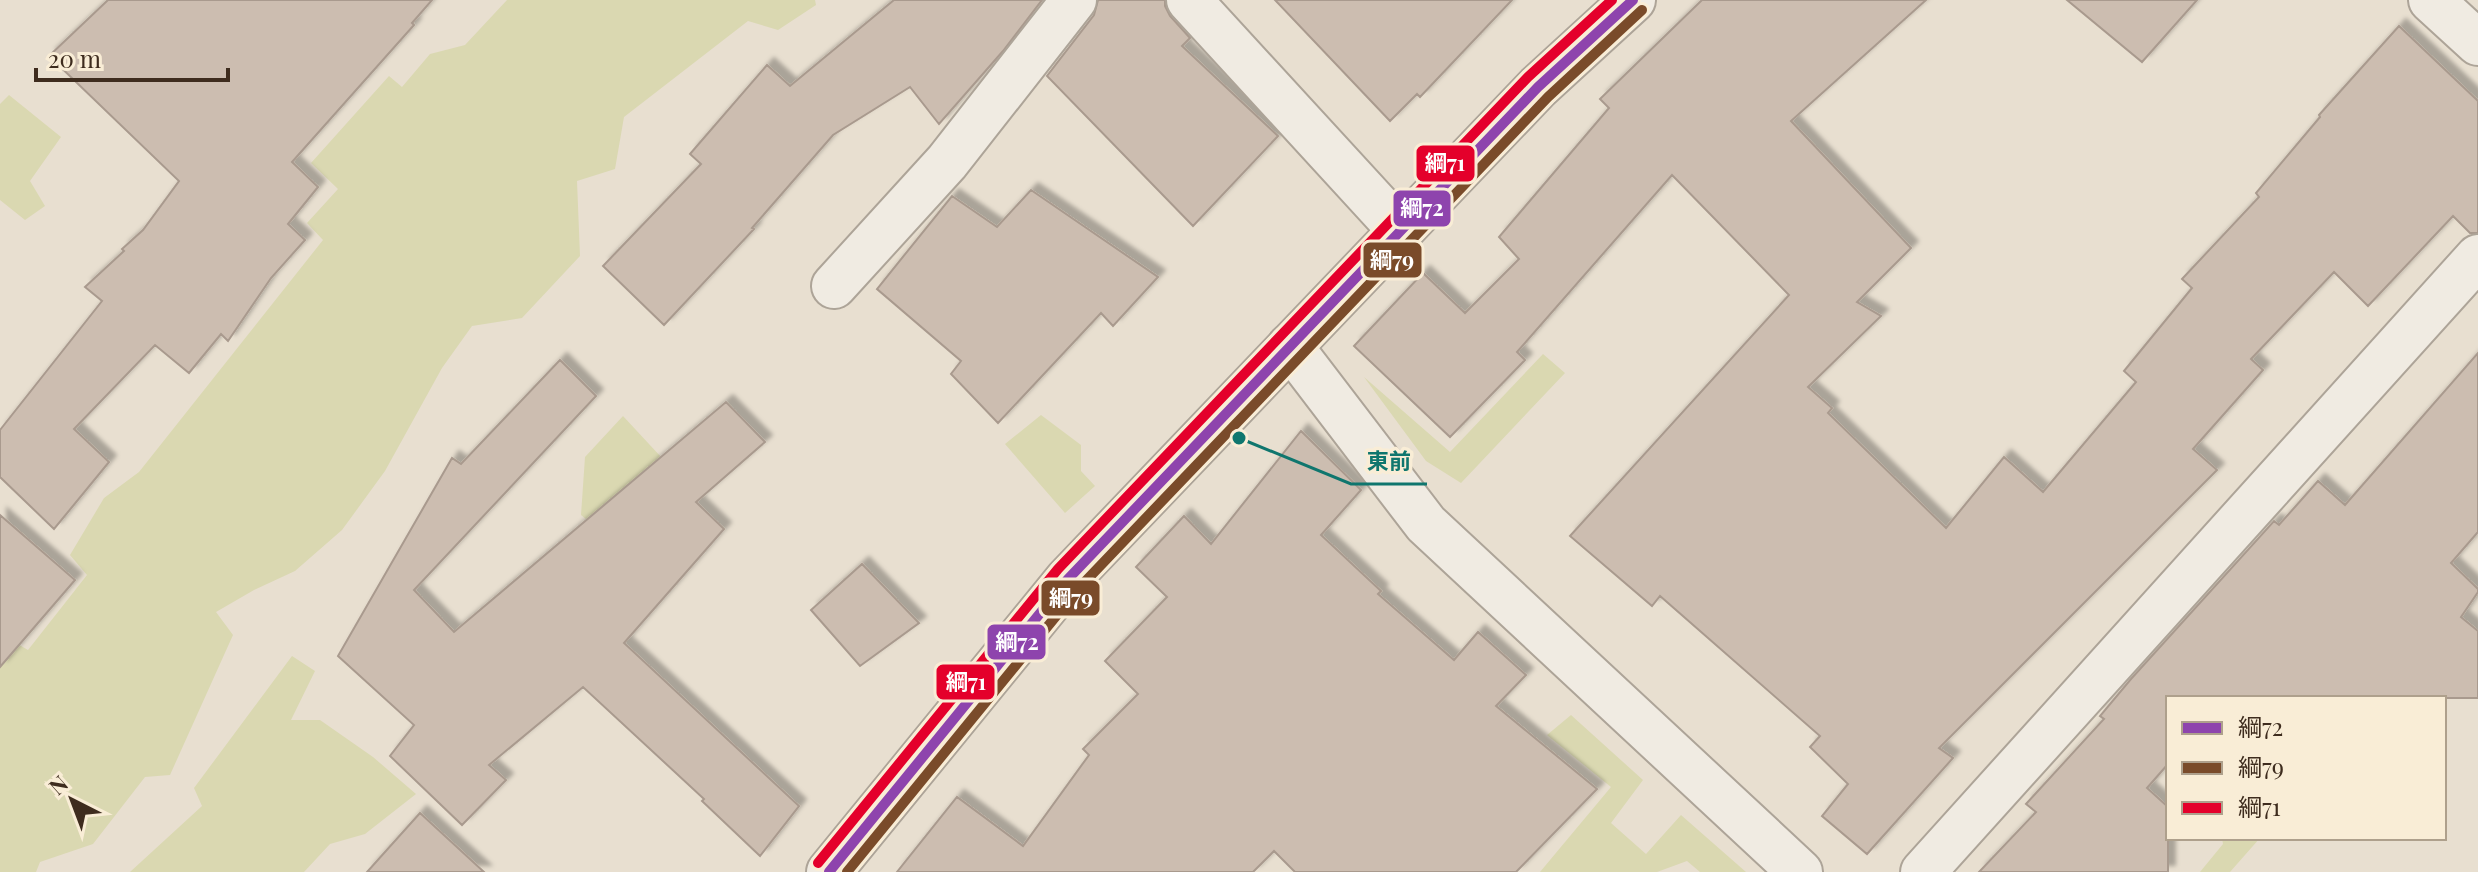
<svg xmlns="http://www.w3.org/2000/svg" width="2478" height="872" font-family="'Playfair Display','Noto Sans JP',serif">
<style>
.green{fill:#dad8b1}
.building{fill:#ccbdb0;stroke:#a99a8e;stroke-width:2;filter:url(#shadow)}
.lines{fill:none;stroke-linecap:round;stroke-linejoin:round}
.minor-casing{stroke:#ada498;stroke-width:48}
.tertiary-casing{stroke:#ada498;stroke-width:48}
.minor{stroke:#f0ebe2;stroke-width:44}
.tertiary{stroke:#f0ebe2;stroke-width:44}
.bus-1-casing{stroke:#f9edd6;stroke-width:16}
.bus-2-casing{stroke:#f9edd6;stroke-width:16}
.bus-3-casing{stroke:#f9edd6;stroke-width:16}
.bus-1{stroke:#8e44ad;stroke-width:10}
.bus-2{stroke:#7a4b2a;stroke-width:10}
.bus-3{stroke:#e4002b;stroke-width:10}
.leader{fill:none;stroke:#0f766e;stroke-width:3}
.callout-dot{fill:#0f766e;stroke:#f9edd6;stroke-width:3}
.callout-label{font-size:22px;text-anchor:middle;font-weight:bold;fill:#0f766e;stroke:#f9edd6;stroke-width:7;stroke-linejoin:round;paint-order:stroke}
.line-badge{stroke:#f9edd6;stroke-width:3}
.badge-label{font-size:22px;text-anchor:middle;font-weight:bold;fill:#fff}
</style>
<defs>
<filter id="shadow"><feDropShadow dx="7" dy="-7" stdDeviation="2" flood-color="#0004"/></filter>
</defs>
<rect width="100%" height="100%" fill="#e8dfd0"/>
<path class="green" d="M 507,0 L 815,0 L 816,5 L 778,30 L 748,21 L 624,117 L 615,169 L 577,181 L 580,256 L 522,318 L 472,326 L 442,368 L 385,471 L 342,530 L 295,571 L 254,590 L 216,612 L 233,635 L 170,775 L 145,777 L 93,844 L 40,862 L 36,872 L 0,872 L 0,639 L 4,636 L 28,650 L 87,575 L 70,555 L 104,498 L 139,472 L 323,240 L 307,223 L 338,189 L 311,163 L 389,76 L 402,87 L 430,54 L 465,45 Z
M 9,95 L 61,137 L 30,181 L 45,206 L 25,220 L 0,200 L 0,104 Z
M 1543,354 L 1565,373 L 1461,483 L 1426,461 L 1364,377 L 1450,452 Z
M 1041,415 L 1081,445 L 1081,471 L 1095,486 L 1065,513 L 1005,444 Z
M 623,416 L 662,458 L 596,527 L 581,515 L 585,457 Z
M 292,656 L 315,671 L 291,720 L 320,720 L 373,757 L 416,794 L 365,834 L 330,844 L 304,872 L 130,872 L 202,806 L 194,788 Z
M 1571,715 L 1643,780 L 1611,823 L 1646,854 L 1681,815 L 1746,872 L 1700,872 L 1687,861 L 1657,872 L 1540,872 L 1611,787 L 1547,735 Z
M 2222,838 L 2260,838 L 2230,872 L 2200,872 L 2223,844 Z"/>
<path class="building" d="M 108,0 L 432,0 L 412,23 L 414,25 L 292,162 L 318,187 L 288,224 L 305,240 L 271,278 L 228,341 L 221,334 L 189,373 L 155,345 L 74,429 L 109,462 L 54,529 L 0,477 L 0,430 L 102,301 L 85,287 L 124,251 L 122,249 L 143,230 L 179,181 L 49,56 Z
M 894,0 L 1042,0 L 1003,51 L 939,124 L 910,87 L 833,135 L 752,228 L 754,229 L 664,325 L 603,266 L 701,164 L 690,154 L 767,65 L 790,86 Z
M 1098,0 L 1165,0 L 1165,6 L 1170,16 L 1190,38 L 1182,46 L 1278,136 L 1193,226 L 1047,76 L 1094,15 Z
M 1275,0 L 1512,0 L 1420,97 L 1417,94 L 1390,121 Z
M 1702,0 L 1926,0 L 1791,121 L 1911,248 L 1857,302 L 1881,316 L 1808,387 L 1832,408 L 1828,413 L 1946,528 L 2004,457 L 2043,492 L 2136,382 L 2124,371 L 2192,288 L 2182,279 L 2259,197 L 2256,193 L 2320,117 L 2319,115 L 2399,26 L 2478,101 L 2478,233 L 2470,233 L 2453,216 L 2368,306 L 2334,272 L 2251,359 L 2263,370 L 2193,449 L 2217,470 L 1939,748 L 1953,758 L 1867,854 L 1822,816 L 1848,784 L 1810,747 L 1820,736 L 1660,596 L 1652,606 L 1570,536 L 1789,295 L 1672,175 L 1517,352 L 1525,360 L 1450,437 L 1354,346 L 1423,273 L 1465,313 L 1519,259 L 1499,237 L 1609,108 L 1600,99 Z
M 2067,0 L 2197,0 L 2142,62 Z
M 1031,190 L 1158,277 L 1113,326 L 1101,313 L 998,423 L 951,374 L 961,361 L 877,289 L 952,196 L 997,227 Z
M 2478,353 L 2478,532 L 2451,563 L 2478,589 L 2478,592 L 2461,617 L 2478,631 L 2478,698 L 2168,698 L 2168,764 L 2147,788 L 2168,807 L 2168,872 L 1979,872 L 2036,812 L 2026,804 L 2104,719 L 2100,716 L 2131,679 L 2274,521 L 2279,525 L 2318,481 L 2345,505 Z
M 560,360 L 596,396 L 414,590 L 454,632 L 726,402 L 765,442 L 696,502 L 724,529 L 624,643 L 799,806 L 760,856 L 702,801 L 704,799 L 583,687 L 489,765 L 506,780 L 462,825 L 390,756 L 414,725 L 338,656 L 452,458 L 461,464 Z
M 1301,431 L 1361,490 L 1321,535 L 1381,591 L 1378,594 L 1454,660 L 1478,632 L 1526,675 L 1496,706 L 1597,789 L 1516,872 L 1295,872 L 1274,851 L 1253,872 L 897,872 L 957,797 L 1023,846 L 1089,755 L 1083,749 L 1138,694 L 1105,661 L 1167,597 L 1136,567 L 1184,516 L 1211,544 Z
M 0,515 L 75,580 L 0,667 Z
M 862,564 L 919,623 L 860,666 L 811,610 Z
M 420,813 L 484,872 L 367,872 Z"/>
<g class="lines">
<g class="minor-casing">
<path id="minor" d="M 1189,0 L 1401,231
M 2431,0 L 2478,43
M 834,286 L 947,162 L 1074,0
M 1290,346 L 1426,524 L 1800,872
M 1923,872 L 2478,257"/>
</g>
<g class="tertiary-casing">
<path id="tertiary" d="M 829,872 L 1068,579 L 1538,87 L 1633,0"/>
</g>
<use href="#minor" class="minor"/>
<use href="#tertiary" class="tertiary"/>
<g class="bus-1-casing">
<path id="bus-1" d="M 829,872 L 1068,579 L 1538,87 L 1633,0"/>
</g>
<g class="bus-2-casing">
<path id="bus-2" d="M 847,872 L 1079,588 L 1548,97 L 1642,10"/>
</g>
<g class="bus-3-casing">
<path id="bus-3" d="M 818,863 L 1058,569 L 1528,77 L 1612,0"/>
</g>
<use href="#bus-1" class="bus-1"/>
<use href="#bus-2" class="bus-2"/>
<use href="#bus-3" class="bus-3"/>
</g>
<path class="leader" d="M1239 438L1351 484H1427"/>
<circle class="callout-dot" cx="1239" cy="438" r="8"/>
<g class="callout-label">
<text x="1389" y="469">東前</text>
</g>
<g class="line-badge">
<rect x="1415" y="144" width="61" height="39" rx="8" fill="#e4002b"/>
<rect x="1392" y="189" width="60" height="39" rx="8" fill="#8e44ad"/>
<rect x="1362" y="241" width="61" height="38" rx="8" fill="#7a4b2a"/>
<rect x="1040" y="579" width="61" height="38" rx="8" fill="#7a4b2a"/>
<rect x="986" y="623" width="61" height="38" rx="8" fill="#8e44ad"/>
<rect x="935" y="663" width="61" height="38" rx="8" fill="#e4002b"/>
</g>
<g class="badge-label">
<text x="1445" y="171">綱71</text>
<text x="1422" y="216">綱72</text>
<text x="1392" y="268">綱79</text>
<text x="1071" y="606">綱79</text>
<text x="1017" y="650">綱72</text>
<text x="966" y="690">綱71</text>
</g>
<rect x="2166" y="696" width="280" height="144" fill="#f9edd6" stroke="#aea08c" stroke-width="2"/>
<rect x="2182" y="722" width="40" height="12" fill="#8e44ad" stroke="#aea08c" stroke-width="2"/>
<text x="2238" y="736" font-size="24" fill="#3e2c1e">綱72</text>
<rect x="2182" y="762" width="40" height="12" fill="#7a4b2a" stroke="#aea08c" stroke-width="2"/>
<text x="2238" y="776" font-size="24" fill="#3e2c1e">綱79</text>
<rect x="2182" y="802" width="40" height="12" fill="#e4002b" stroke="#aea08c" stroke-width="2"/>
<text x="2238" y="816" font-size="24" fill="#3e2c1e">綱71</text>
<g transform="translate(72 800) rotate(318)" stroke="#f9edd6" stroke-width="6" paint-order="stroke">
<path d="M0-6L14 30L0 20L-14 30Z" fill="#3e2c1e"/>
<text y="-12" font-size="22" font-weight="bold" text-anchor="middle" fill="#3e2c1e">N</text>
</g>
<path d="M36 68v12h192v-12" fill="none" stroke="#3e2c1e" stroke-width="4"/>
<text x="48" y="68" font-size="24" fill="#3e2c1e" stroke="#f9edd6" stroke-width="6" paint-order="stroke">20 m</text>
</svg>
